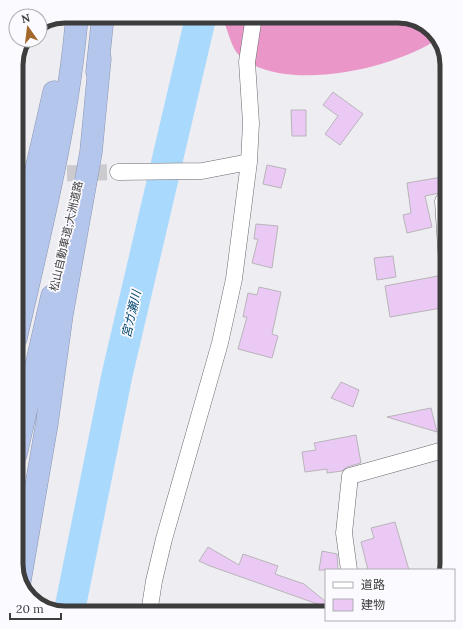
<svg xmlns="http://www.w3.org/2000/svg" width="463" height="629" font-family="Lora,'Noto Sans JP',serif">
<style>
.forest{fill:#ea96c8}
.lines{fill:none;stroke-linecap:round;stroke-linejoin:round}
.river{stroke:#a9d9fc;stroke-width:31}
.building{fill:#ebc9f5;stroke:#b8b5b9}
.street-tunnel{stroke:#cbcace;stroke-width:16;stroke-dasharray:16 8;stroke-linecap:butt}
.street-casing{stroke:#6a696e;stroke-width:17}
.highway-casing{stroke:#8b96b0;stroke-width:23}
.street{stroke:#fff;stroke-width:16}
.highway{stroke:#b5c6ed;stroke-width:22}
.labels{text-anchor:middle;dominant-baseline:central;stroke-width:3.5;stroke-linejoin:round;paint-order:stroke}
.street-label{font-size:11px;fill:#3d3d3e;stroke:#fbfafe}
.water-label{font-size:12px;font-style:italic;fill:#00466c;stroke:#fbfafe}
.rim{fill:none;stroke:#3d3d3e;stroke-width:5}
</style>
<rect width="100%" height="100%" fill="#eeedf2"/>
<path class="forest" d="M 222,16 L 401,16 L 423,23 L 439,38 C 396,69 278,96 237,53 C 231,46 226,25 222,16 Z"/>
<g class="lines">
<path class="river" d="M 69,613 L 117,375 L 201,16"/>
</g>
<path class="building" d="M 333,92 L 363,114 L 340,145 L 325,134 L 338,116 L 323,105 Z
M 291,110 L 306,110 L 306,136 L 292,136 Z
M 267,165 L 286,169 L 281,188 L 263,184 Z
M 442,177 L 444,192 L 425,196 L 432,227 L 407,233 L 403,215 L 411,213 L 407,183 Z
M 256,224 L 278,226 L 272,268 L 252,263 L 258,239 L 254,239 Z
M 393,256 L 396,277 L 377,280 L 374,258 Z
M 443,275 L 447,307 L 390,317 L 385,286 Z
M 259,287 L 281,292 L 272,334 L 278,336 L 272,358 L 238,349 L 247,317 L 243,317 L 248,293 L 257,295 Z
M 341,382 L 359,390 L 353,407 L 331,398 Z
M 431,408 L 437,432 L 387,417 Z
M 356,435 L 361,463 L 347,467 L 342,471 L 327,473 L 327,469 L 305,472 L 302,452 L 316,450 L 314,443 Z
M 395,522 L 409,570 L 368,570 L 361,542 L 374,538 L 371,528 Z
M 208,547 L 239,565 L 243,554 L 278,566 L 275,574 L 304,584 L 326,602 L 326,607 L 210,566 L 199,561 Z
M 322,551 L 337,554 L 338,570 L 319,570 Z"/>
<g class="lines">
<path class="street-tunnel" d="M 43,174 L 118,172"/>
<g class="street-casing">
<path id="street" d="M 118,172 L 202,171 L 249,162
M 16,175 L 18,175
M 443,201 L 447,263
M 349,570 L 344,533 L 350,476 L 447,449
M 149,613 L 154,581 L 164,539 L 220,343 L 234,279 L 249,162 L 251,123 L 247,62 L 254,16"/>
</g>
<g class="highway-casing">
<path id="highway" d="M 97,72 L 103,16
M 16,257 L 54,92
M 16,338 C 40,232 68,125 77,16
M 16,454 L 52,296
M 20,580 L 47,423 L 62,314 L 91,152 L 100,58"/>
</g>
<use href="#street" class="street"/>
<use href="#highway" class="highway"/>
</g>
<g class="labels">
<g class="street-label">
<text transform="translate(66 236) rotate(-77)">松山自動車道;大洲道路</text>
</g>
<g class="water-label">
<text transform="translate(131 314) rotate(-77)">宮ガ瀬川</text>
</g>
</g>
<path d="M0 0H463V629H0ZM65 23H398A42 42 0 0 1 440 65V564A42 42 0 0 1 398 606H65A42 42 0 0 1 23 564V65A42 42 0 0 1 65 23Z" fill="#fbfafe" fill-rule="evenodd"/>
<path class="rim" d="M65 23H398A42 42 0 0 1 440 65V564A42 42 0 0 1 398 606H65A42 42 0 0 1 23 564V65A42 42 0 0 1 65 23Z"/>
<rect x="325" y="569" width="130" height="52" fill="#fbfafe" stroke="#afaeb1"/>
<rect x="333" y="582" width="20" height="6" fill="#ffffff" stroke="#afaeb1"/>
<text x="361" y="589" font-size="12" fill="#3d3d3e">道路</text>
<rect x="333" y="599" width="20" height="12" fill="#ebc9f5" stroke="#afaeb1"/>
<text x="361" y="609" font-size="12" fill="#3d3d3e">建物</text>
<g transform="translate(28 28) rotate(346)"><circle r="19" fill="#fbfafe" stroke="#afaeb1"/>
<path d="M0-3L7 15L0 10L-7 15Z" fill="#a4672b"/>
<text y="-6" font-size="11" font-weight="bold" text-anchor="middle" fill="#3d3d3e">N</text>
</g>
<path d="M10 613v6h51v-6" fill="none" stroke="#3d3d3e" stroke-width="2"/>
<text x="16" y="613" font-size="12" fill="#3d3d3e" stroke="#fbfafe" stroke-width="3" paint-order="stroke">20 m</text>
</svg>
